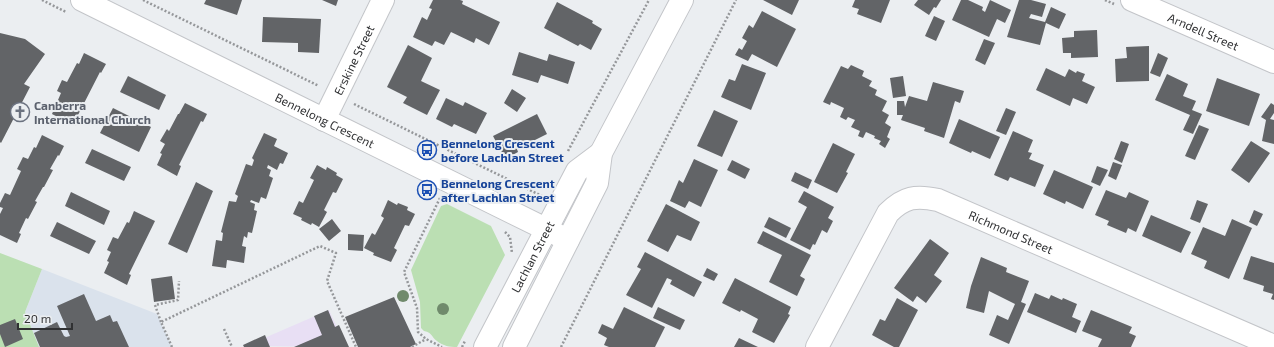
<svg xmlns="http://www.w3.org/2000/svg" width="1274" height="347" font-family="'Exo 2',sans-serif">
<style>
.commercial{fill:#e8dff4}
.built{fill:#dae2ec}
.green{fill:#bbdfb3}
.building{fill:#626467}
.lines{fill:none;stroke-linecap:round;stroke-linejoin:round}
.minor-casing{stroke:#c3c5c9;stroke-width:24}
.path{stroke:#95979a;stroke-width:2.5;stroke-dasharray:2 2;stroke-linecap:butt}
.minor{stroke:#fff;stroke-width:22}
.tree{fill:#708a6c}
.labels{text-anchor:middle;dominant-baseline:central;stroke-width:4;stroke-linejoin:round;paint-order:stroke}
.street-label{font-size:12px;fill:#303133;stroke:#ebeef1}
.worship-label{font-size:12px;font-weight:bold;fill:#5b616d;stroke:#ebeef1;text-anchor:start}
.transit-label{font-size:12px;font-weight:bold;fill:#164399;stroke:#ebeef1;text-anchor:start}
</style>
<rect width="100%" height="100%" fill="#ebeef1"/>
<path class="commercial" d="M 329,310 L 346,347 L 246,346 Z"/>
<path class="built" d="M 42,269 L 157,314 L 172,347 L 39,347 L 25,312 Z"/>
<path class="green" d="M 447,204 L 491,226 L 505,255 L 457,347 C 450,347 443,346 437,341 C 431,337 433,333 424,331 L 421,328 L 420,302 L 411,270 L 441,206 Z
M 0,253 L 42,269 L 25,312 L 39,347 L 0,347 Z"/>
<path class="building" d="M 206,0 L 242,0 L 237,15 L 204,4 Z
M 322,0 L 338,0 L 336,6 Z
M 433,0 L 460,0 L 463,1 L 462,4 L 500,22 L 489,45 L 476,38 L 474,43 L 451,32 L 444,45 L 435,41 L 432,46 L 413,37 L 422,17 L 427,20 L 432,9 L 429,8 Z
M 763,0 L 799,0 L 792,15 Z
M 855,0 L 890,0 L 881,23 L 857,14 L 859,9 L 852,7 Z
M 918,0 L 941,0 L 936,8 L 934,7 L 929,15 L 914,5 Z
M 961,0 L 968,0 L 983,7 L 982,10 L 985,12 L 990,0 L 1011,10 L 1005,23 L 997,19 L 989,37 L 952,20 Z
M 1019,0 L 1031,0 L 1046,4 L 1042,17 L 1031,14 L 1029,18 L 1045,22 L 1051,7 L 1066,14 L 1059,29 L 1046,23 L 1040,45 L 1007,37 Z
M 557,2 L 593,21 L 592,23 L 602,29 L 591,50 L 580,44 L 578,46 L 544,28 Z
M 762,11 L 796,29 L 777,67 L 752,54 L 748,61 L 735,55 L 739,48 L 742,50 L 747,41 L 742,38 L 749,25 L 753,28 Z
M 934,16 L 945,21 L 936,41 L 925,36 Z
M 263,17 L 321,19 L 319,53 L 298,52 L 298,43 L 262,42 Z
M 1097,30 L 1098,57 L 1071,58 L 1071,53 L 1063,53 L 1062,38 L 1074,37 L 1074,31 Z
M 0,33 L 25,39 L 45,54 L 24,84 L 30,87 L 1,143 L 0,142 Z
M 984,39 L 995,43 L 985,65 L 975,60 Z
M 408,45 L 432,58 L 421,81 L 440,90 L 427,115 L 403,103 L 407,97 L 387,87 Z
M 1149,46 L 1149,81 L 1116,82 L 1115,59 L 1127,58 L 1126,47 Z
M 519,52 L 547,61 L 549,54 L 575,62 L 568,84 L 541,75 L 538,83 L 512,75 Z
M 84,53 L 106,64 L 101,73 L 100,72 L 78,115 L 80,116 L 75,126 L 52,114 L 61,93 L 57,91 L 62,80 L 67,82 L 77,63 L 79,64 Z
M 1158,53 L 1168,58 L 1160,77 L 1150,73 Z
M 742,64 L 766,73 L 751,110 L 721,97 L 729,79 L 735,81 Z
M 851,65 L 864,71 L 862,76 L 872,81 L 869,86 L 877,90 L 875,95 L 887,101 L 882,111 L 889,115 L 885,123 L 891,127 L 887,137 L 890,139 L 885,148 L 879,144 L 881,141 L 874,138 L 875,136 L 866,132 L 863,138 L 858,136 L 860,131 L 851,127 L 855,120 L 848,117 L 846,120 L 840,117 L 844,108 L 831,102 L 830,105 L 823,102 L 841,66 L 848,69 Z
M 1046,68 L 1065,77 L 1069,69 L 1076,73 L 1077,71 L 1085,74 L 1082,81 L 1095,87 L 1087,104 L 1073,98 L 1070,106 L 1036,90 Z
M 1167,74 L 1188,84 L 1183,96 L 1196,101 L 1192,110 L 1202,114 L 1193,134 L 1183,130 L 1190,115 L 1155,100 Z
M 128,76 L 166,95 L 159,110 L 120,92 Z
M 903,76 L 906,96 L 893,98 L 890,78 Z
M 1217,78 L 1260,94 L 1249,126 L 1206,111 Z
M 933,82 L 964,91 L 960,103 L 955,101 L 944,138 L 924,131 L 925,128 L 901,120 L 903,115 L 897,115 L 897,101 L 904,101 L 905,107 L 909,96 L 927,101 Z
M 512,89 L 526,98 L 517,112 L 504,103 Z
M 446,98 L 463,106 L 465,102 L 487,113 L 476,134 L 454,124 L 452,127 L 436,119 Z
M 185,103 L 207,114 L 203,122 L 201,121 L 179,165 L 181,166 L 177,176 L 157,165 L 162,154 L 160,153 L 165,144 L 160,141 L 167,129 L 169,131 L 178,114 L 179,114 Z
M 1271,103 L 1274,105 L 1274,113 L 1270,119 L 1274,120 L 1274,144 L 1262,141 L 1266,120 L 1261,117 Z
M 113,108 L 151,127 L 139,152 L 100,133 Z
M 1006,108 L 1016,112 L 1006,135 L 996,131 Z
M 714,110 L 738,121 L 722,157 L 697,146 Z
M 537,114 L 547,134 L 517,149 L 518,152 L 505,159 L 493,136 Z
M 959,119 L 1000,137 L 990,159 L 972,151 L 971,153 L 949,143 Z
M 1199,125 L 1209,129 L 1195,160 L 1185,156 Z
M 1013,131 L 1033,140 L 1028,152 L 1032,153 L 1029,159 L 1044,165 L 1035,187 L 1010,177 L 1008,181 L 994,175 Z
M 264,133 L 277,139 L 274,146 L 288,153 L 283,164 L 280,163 L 277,170 L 268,165 L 267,168 L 271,170 L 269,176 L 273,178 L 266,199 L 261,197 L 259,203 L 251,200 L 250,202 L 255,204 L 254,210 L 257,211 L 252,233 L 248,232 L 247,238 L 244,236 L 242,246 L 246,247 L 244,263 L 227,260 L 226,268 L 212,266 L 216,240 L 222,241 L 223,233 L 221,232 L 229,201 L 236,202 L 238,196 L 235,194 L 246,164 L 252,166 L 254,160 L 252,158 Z
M 42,135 L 64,146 L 59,156 L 58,155 L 50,169 L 53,170 L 44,187 L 43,187 L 35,201 L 37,202 L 28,219 L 26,218 L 19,233 L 21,234 L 17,243 L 0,235 L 0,214 L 3,208 L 0,207 L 0,203 L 5,193 L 10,195 L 21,171 L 17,169 L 23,157 L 28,159 L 34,147 L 36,148 Z
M 1121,141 L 1129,144 L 1122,163 L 1114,159 Z
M 1251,141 L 1270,153 L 1249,183 L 1231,170 Z
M 833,143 L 855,154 L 846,172 L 848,173 L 837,193 L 814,182 Z
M 92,149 L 131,167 L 124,181 L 85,163 Z
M 694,159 L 718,170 L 701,207 L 689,201 L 685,208 L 670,201 L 679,180 L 683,183 Z
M 732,160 L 750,169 L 745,179 L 727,170 Z
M 1113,162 L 1122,165 L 1116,180 L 1108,176 Z
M 317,165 L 326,170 L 327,167 L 337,173 L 336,175 L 343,179 L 336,193 L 333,192 L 324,210 L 327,212 L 319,227 L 312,223 L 311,225 L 301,220 L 302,218 L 293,214 L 299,201 L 303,203 L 314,180 L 310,178 Z
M 1097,166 L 1108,170 L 1100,186 L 1091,182 Z
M 1054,170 L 1093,187 L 1083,209 L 1066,201 L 1065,204 L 1043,194 Z
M 795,172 L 812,180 L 808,189 L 791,181 Z
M 196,182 L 213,191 L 187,253 L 168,244 Z
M 1106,190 L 1126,198 L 1129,192 L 1149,201 L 1136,232 L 1128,228 L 1126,233 L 1107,225 L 1109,221 L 1095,215 Z
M 804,191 L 834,207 L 828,218 L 833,221 L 827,233 L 822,230 L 815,245 L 813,244 L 810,250 L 790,240 L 807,207 L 798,202 Z
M 71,192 L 110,211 L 104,225 L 65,206 Z
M 388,200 L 397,205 L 398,203 L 408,207 L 407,210 L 415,214 L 409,226 L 405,225 L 394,248 L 397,250 L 391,262 L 373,255 L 374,253 L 364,248 L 372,233 L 375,235 L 384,218 L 381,216 Z
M 1197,200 L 1208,204 L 1200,223 L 1190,219 Z
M 666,204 L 700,222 L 691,241 L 677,235 L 668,252 L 647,241 Z
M 1254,210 L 1263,214 L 1257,226 L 1249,222 Z
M 134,211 L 155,221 L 129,274 L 131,275 L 127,285 L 104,273 L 109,262 L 107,261 L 111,252 L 107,250 L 113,237 L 118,239 L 127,222 L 129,223 Z
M 1151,215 L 1191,232 L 1181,253 L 1142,236 Z
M 769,217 L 791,228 L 786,238 L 764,227 Z
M 332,219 L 341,231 L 329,241 L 319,229 Z
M 1232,219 L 1252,228 L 1229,279 L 1204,268 L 1207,261 L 1191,254 L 1203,227 L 1225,236 Z
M 57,222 L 96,241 L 89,254 L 50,236 Z
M 763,231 L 811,255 L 800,276 L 805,279 L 797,296 L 769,282 L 782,255 L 757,243 Z
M 348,234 L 364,235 L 363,251 L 348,250 Z
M 930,239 L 949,253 L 934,275 L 942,281 L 926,303 L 917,296 L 913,302 L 894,288 Z
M 645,252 L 702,282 L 694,297 L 670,284 L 672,280 L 667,278 L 652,308 L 626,295 L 641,269 L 637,267 Z
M 1251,256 L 1274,263 L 1274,300 L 1271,299 L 1273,294 L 1263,291 L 1264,286 L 1243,279 Z
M 981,257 L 1007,268 L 1006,272 L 1029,281 L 1021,302 L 1026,304 L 1009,344 L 989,335 L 997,315 L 1008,320 L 1015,304 L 989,291 L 984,313 L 966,308 L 971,286 Z
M 707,268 L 718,274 L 714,281 L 703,276 Z
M 172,276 L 175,299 L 154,302 L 151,279 Z
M 735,278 L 791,307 L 788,314 L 790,315 L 774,343 L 752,332 L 758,319 L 741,310 L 740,312 L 722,303 Z
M 1035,293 L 1049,299 L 1051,295 L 1062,300 L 1063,298 L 1077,304 L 1072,317 L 1081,321 L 1076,333 L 1027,312 Z
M 84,294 L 96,321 L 110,315 L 113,322 L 117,321 L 129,347 L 40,347 L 34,333 L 57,322 L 64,336 L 66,337 L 70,336 L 57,306 Z
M 394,297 L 416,344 L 410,347 L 358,347 L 345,317 Z
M 897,298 L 918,310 L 899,347 L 894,347 L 872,335 L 880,319 L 885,321 Z
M 624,307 L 665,327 L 655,347 L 609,347 L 604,345 L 607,338 L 598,333 L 602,324 L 613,329 Z
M 658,307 L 685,320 L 680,330 L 653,318 Z
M 328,310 L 335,327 L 339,325 L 349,347 L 294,347 L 322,335 L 314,316 Z
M 1091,310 L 1132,327 L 1129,333 L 1136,336 L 1131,347 L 1098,347 L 1102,339 L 1082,331 Z
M 15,319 L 23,339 L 5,347 L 0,334 L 0,325 Z
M 265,335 L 270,347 L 244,347 L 243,345 Z
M 739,338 L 758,347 L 734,347 Z"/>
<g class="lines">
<g class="minor-casing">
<g id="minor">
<path id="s1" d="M 82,0 L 568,240"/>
<path id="s2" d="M 1132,0 L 1274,62"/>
<path id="s3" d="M 324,120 L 383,0"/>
<path id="s4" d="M 485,347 L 577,171 L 601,153"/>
<path d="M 514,347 L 597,183 L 601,153 L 682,0"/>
<path id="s5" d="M 817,347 L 888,213 C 904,197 916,195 938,200 L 1274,346"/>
</g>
</g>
<path class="path" d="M 42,0 L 66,12
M 143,0 L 319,86
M 1105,0 L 1114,4
M 354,104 L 542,196
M 568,151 L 649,0
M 440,198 L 404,272 L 417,308 L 418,332 L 426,339 L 442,347
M 505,232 L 510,237 L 512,253
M 161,322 L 155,305 L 178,300 L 179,281
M 224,329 L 232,347
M 172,347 L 161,322 L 320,246 L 336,253 L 327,281 L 356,347
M 412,347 L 426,339
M 462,347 L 465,341
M 561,347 L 736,0"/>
<use href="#minor" class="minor"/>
</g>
<g class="tree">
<circle cx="403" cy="296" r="6"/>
<circle cx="443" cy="309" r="6"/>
</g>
<defs>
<g id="church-ring" transform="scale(1)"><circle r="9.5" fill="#ebeef1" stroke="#6b7280" stroke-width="1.5"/><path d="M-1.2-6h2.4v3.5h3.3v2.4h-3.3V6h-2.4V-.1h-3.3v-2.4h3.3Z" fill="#6b7280"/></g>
<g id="bus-ring" transform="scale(1)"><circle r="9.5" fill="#ebeef1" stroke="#1a4fb4" stroke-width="1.5"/><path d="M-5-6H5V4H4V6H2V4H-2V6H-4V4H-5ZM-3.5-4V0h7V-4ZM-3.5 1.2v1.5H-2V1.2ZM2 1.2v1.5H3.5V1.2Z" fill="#1a4fb4"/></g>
</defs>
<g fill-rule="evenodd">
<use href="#church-ring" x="20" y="112"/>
<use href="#bus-ring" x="427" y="150"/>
<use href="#bus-ring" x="427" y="190"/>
</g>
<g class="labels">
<g class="street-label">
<text stroke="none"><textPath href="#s2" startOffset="78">Arndell Street</textPath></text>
<text stroke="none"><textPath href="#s3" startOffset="67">Erskine Street</textPath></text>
<text stroke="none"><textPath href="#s1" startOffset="271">Bennelong Crescent</textPath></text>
<text stroke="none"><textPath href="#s5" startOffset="286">Richmond Street</textPath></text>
<text stroke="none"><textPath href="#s4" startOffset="102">Lachlan Street</textPath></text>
</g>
<g class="worship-label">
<text x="34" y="105">Canberra<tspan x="34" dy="14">International Church</tspan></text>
</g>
<g class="transit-label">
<text x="441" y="143">Bennelong Crescent<tspan x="441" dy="14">before Lachlan Street</tspan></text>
<text x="441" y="183">Bennelong Crescent<tspan x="441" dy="14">after Lachlan Street</tspan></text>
</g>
</g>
<path d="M18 323v6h54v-6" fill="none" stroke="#303133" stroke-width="2"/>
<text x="24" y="323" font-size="12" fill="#303133" stroke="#ebeef1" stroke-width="3" paint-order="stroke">20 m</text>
</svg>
